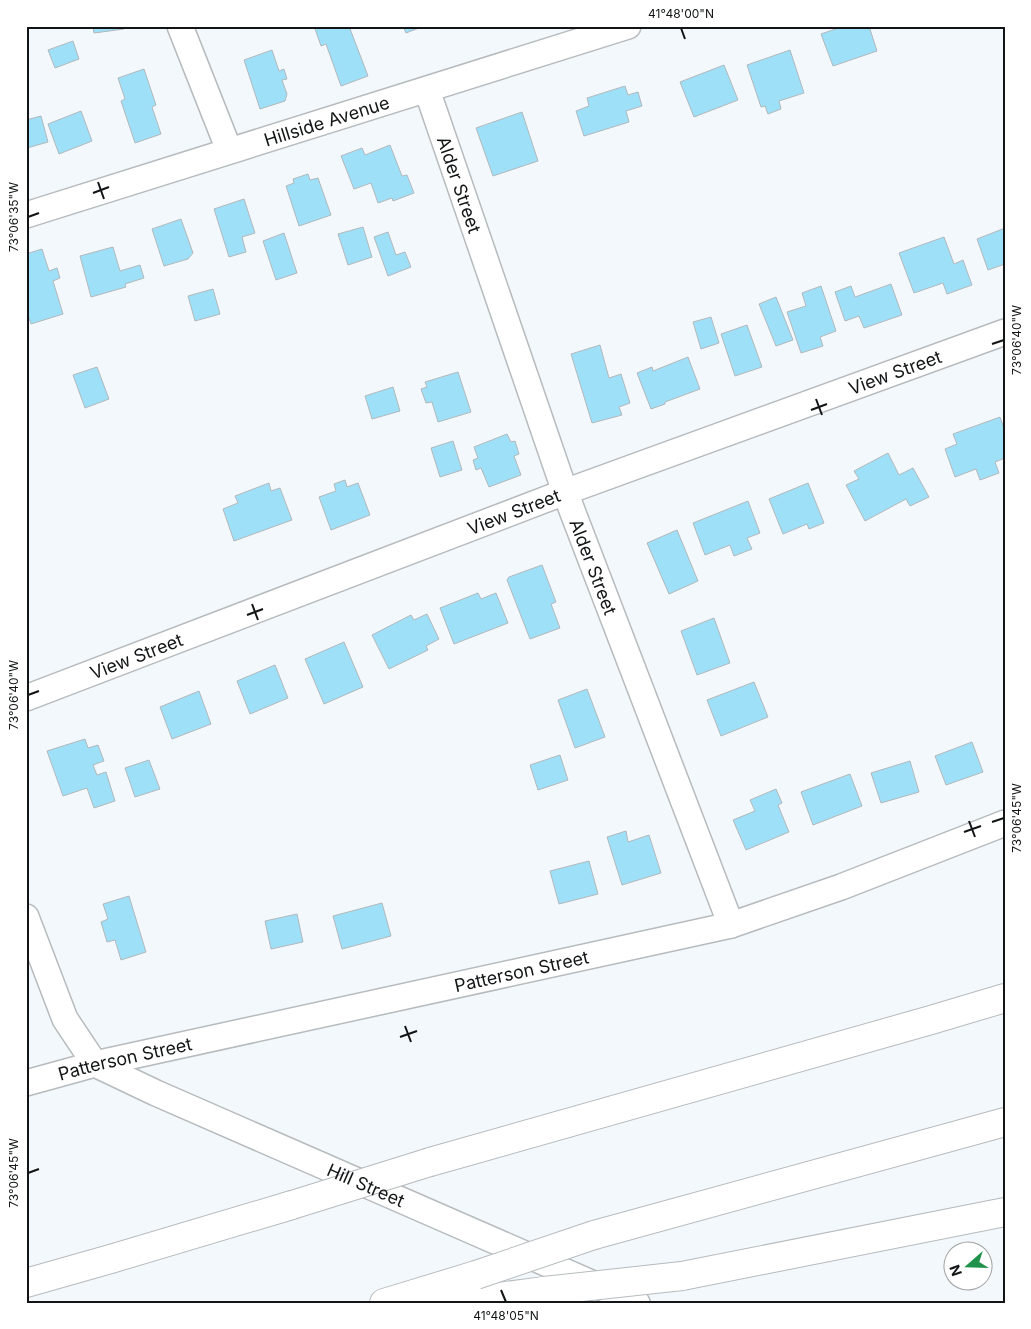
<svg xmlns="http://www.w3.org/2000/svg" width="1031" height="1329" font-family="Inter,sans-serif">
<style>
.building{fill:#9fe0f9;stroke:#b2b8bb}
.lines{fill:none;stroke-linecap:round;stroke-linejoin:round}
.street-casing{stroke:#b6bbbe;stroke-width:28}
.highway-casing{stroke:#b6bbbe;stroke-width:30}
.street{stroke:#fff;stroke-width:25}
.highway{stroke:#fff;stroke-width:28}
.highway-bridge-casing{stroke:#b6bbbe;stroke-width:30;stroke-linecap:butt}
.highway-bridge{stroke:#fff;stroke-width:28}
.ticks{fill:none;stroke:#121415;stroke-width:2}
.labels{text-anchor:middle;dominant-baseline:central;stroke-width:5;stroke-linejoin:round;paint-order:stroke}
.street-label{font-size:18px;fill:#121415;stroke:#fff}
.neatline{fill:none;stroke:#121415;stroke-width:2}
.ticks-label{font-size:12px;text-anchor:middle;fill:#121415}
</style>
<rect width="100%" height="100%" fill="#f3f8fc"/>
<path class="building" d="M 93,26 L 123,26 L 124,29 L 94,33 Z
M 314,26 L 349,26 L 368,76 L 341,86 L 326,44 L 321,46 Z
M 403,26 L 424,26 L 406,33 Z
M 844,26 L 869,26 L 877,51 L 833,66 L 821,34 Z
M 73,41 L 79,59 L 55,68 L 48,50 Z
M 272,50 L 279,71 L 284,69 L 287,79 L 282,80 L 287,94 L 285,101 L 260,109 L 244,60 Z
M 790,50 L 804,93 L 779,101 L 781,109 L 768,114 L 765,106 L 761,107 L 747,65 Z
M 724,65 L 738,100 L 694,117 L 680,82 Z
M 144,69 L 156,105 L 152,107 L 161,134 L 135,143 L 121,101 L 125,99 L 118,78 Z
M 625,86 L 628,95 L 638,92 L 642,106 L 626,111 L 629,122 L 584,136 L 576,111 L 589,106 L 587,98 Z
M 81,111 L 92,141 L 59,154 L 48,124 Z
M 522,112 L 538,161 L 493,176 L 476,128 Z
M 41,116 L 48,142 L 27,148 L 26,120 Z
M 390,145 L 402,176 L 407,175 L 414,193 L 393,201 L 392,198 L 378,203 L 371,183 L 354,189 L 341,156 L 362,148 L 365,155 Z
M 308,174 L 310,180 L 318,178 L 331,215 L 299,226 L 286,186 L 294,183 L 293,179 Z
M 244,199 L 255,233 L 242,237 L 246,252 L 229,257 L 214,209 Z
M 181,219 L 193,253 L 188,259 L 164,266 L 152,229 Z
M 363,227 L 372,257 L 348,265 L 338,234 Z
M 1005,228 L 1005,264 L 988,270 L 977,239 Z
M 388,232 L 396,255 L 405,252 L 411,267 L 388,276 L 374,237 Z
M 284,233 L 297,273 L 276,280 L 263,241 Z
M 944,237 L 954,264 L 963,260 L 972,285 L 947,294 L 943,283 L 914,293 L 899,253 Z
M 113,247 L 120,271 L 140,265 L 144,278 L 125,284 L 126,287 L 91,297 L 80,256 Z
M 42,249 L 49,271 L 57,268 L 60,278 L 53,281 L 63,314 L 31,324 L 26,310 L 26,254 Z
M 891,284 L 902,315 L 864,328 L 859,316 L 845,321 L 835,292 L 851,286 L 855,297 Z
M 821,286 L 836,331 L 820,337 L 823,346 L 801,353 L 787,312 L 806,306 L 802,293 Z
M 213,289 L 220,314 L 195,321 L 188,296 Z
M 776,297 L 793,340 L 776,346 L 759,304 Z
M 711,317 L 719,343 L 701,349 L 693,322 Z
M 747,325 L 762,367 L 735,376 L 721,334 Z
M 600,345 L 609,378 L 621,374 L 630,403 L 619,407 L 622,415 L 592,423 L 571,354 Z
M 688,357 L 700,389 L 665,402 L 665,404 L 651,409 L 637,373 L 652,367 L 653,371 Z
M 97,367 L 109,399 L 85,408 L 73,375 Z
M 458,372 L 471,412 L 438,422 L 432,402 L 426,403 L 421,389 L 427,387 L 425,382 Z
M 393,387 L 400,411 L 372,419 L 365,396 Z
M 1000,417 L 1005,431 L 1005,458 L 995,462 L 999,473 L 980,480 L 976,469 L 955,477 L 945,449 L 957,444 L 953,434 Z
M 507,434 L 511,442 L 515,441 L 519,454 L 514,456 L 521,475 L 489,487 L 481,468 L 476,470 L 473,460 L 478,458 L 474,447 Z
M 453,441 L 462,470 L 440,477 L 431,448 Z
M 888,453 L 899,475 L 913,468 L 929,497 L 910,506 L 906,499 L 865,521 L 846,485 L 859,479 L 854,471 Z
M 345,480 L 347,487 L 358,483 L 370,515 L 331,530 L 319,497 L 336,491 L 334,484 Z
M 269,483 L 271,491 L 280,488 L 292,520 L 234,541 L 223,509 L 238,503 L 235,496 Z
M 808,483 L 824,523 L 809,529 L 807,524 L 783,534 L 769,499 Z
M 748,501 L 760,533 L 747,538 L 752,549 L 734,556 L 730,545 L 705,555 L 693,523 Z
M 677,530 L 698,581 L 669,594 L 647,543 Z
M 542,565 L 556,602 L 551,604 L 560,628 L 530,639 L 507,580 L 509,577 Z
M 478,593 L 481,599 L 496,593 L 508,623 L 454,644 L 440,608 Z
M 427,614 L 439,639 L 426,646 L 428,650 L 389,669 L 372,635 L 411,615 L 414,620 Z
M 714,618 L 730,663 L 697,675 L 681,631 Z
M 344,642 L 363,687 L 324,704 L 305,659 Z
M 275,665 L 288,698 L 250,714 L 237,681 Z
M 754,682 L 768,717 L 721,736 L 707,700 Z
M 587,689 L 605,737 L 575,748 L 558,700 Z
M 199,691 L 211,724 L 172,739 L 160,707 Z
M 85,739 L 88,748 L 98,745 L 104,761 L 93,765 L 97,775 L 106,772 L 115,801 L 94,808 L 87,788 L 63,796 L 47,751 Z
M 972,742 L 983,772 L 946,785 L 935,756 Z
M 560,755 L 568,780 L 538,790 L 530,765 Z
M 149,760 L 160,789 L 135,797 L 125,768 Z
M 910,761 L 919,792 L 881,803 L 871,773 Z
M 850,774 L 862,806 L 813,825 L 801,792 Z
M 776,789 L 782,803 L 778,805 L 789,832 L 746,850 L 733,820 L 755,811 L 750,800 Z
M 626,831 L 628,842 L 649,835 L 661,873 L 622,885 L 607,837 Z
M 589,861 L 598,894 L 559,904 L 550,871 Z
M 129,896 L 146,952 L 121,960 L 115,940 L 107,942 L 101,922 L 108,919 L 103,904 Z
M 382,903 L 391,936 L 342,949 L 333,916 Z
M 297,914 L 303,942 L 271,949 L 265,921 Z"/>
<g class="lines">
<g class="street-casing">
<g id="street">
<path d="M 180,26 L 229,150"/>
<path id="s1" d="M 427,90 L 565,492 L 731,925"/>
<path id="s2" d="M 26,215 L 628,26"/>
<path id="s3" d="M 26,698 L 565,492 L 1005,332"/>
<path id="s4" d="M 26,917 L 65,1019 L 95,1064 L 156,1093 L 637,1303"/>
<path id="s5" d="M 26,1083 L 95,1064 L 731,925 L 841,887 L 1005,823"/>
</g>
</g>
<g class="highway-casing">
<path id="highway" d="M 430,1162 L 931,1020 L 1005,998
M 594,1235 L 1005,1122
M 682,1276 L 1005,1212
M 26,1283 L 114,1258 L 292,1205
M 384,1303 L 476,1275
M 453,1303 L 544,1291"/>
</g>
<use href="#street" class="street"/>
<use href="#highway" class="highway"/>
<g class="highway-bridge-casing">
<path id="highway-bridge" d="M 292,1205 L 430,1162
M 476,1275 L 594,1235
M 544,1291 L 682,1276"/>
</g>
<use href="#highway-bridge" class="highway-bridge"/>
</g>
<path class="ticks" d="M 681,28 L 685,39M 98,182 L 104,199M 93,193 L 109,187M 28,217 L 39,213M 992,344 L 1004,340M 816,399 L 822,415M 811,410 L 827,404M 252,604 L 258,620M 247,615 L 263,609M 28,695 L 39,691M 969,821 L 975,837M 992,822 L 1004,818M 964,832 L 981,826M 405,1026 L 411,1042M 400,1037 L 417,1031M 28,1173 L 39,1169M 501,1290 L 506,1302"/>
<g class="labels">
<g class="street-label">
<text stroke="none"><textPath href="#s2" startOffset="315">Hillside Avenue</textPath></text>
<text stroke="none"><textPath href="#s1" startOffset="100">Alder Street</textPath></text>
<text stroke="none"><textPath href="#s3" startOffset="928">View Street</textPath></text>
<text stroke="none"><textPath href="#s3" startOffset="522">View Street</textPath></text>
<text stroke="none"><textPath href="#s1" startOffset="505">Alder Street</textPath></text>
<text stroke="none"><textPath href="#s3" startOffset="118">View Street</textPath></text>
<text stroke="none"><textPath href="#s5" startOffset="508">Patterson Street</textPath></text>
<text stroke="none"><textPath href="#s5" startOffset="102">Patterson Street</textPath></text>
<text stroke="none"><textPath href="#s4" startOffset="460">Hill Street</textPath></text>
</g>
</g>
<rect width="1031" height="1329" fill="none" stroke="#ffffff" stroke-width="55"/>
<g transform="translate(968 1266) rotate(250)"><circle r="24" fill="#ffffff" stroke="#a0a1a1"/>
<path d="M0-4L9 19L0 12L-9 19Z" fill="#20914a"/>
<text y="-8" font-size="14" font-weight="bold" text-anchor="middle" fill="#121415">N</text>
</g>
<rect x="28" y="28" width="976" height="1274" class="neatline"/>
<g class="ticks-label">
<text x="681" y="18">41°48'00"N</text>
<text transform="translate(14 217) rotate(-90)" y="4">73°06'35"W</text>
<text transform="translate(1017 340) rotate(-90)" y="4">73°06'40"W</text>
<text transform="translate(14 695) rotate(-90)" y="4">73°06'40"W</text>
<text transform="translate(1017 818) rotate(-90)" y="4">73°06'45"W</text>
<text transform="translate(14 1173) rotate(-90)" y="4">73°06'45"W</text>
<text x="506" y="1320">41°48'05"N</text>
</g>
</svg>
